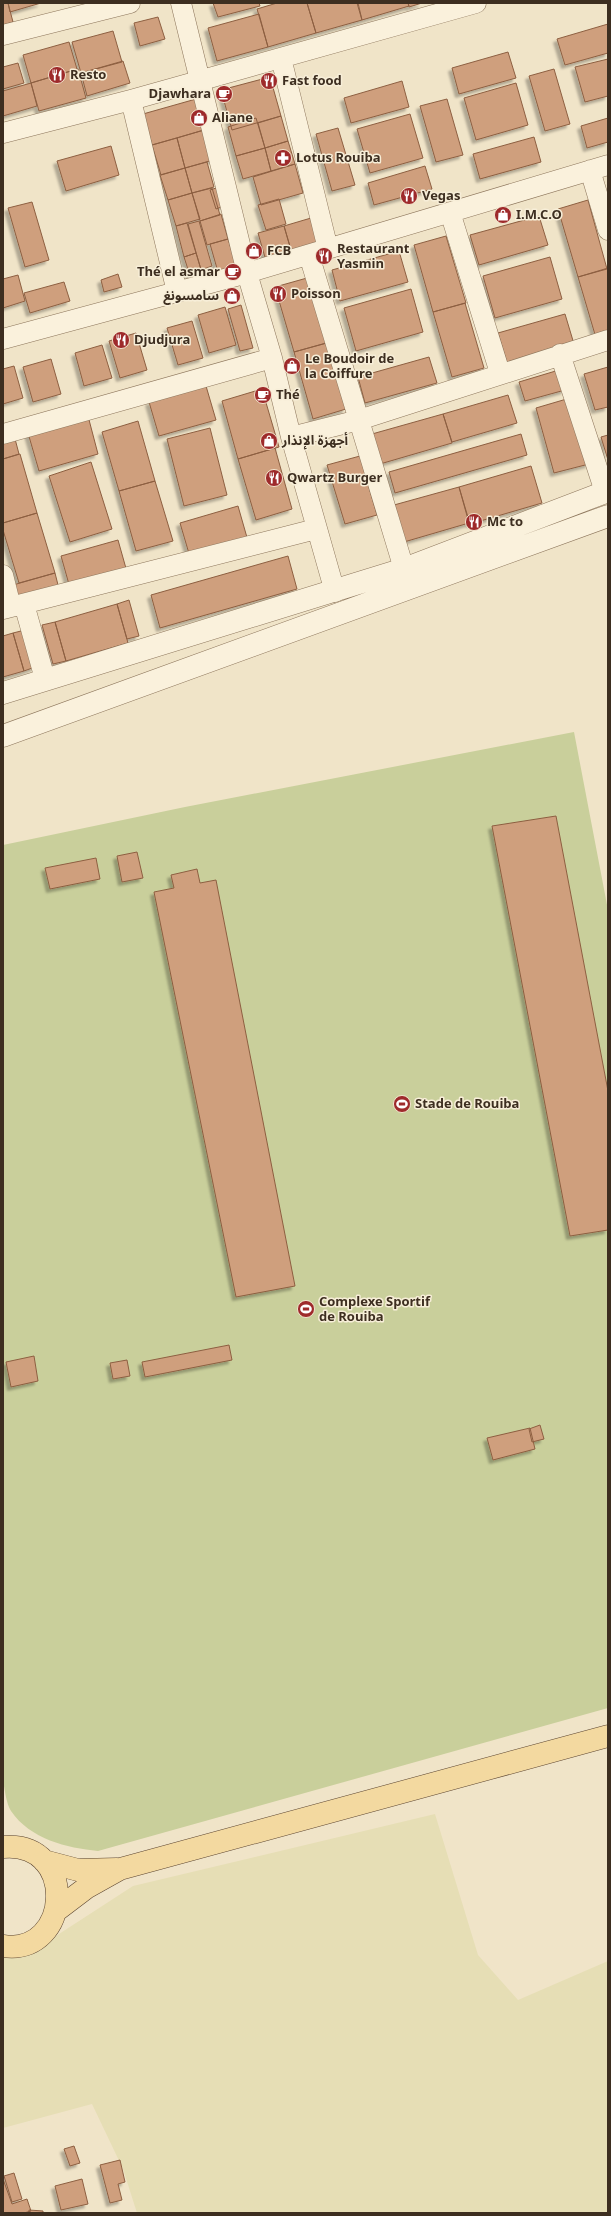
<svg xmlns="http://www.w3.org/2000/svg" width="611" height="2216" font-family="Georgia,'Noto Sans Arabic',serif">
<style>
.farmland{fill:#e6deb5}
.green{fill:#c9cf9b}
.building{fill:#cf9f7d;stroke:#8d5f41;filter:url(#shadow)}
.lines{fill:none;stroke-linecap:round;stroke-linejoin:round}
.minor-casing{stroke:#8d765c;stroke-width:21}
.tertiary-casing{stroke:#8d765c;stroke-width:23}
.primary-casing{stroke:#5b4430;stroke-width:23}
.minor{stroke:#faf1dc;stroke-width:20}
.tertiary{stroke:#faf1dc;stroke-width:22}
.primary{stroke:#f3d9a0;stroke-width:22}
.labels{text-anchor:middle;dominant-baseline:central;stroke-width:3;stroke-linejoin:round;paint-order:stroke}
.poi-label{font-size:13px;font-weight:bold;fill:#3d2e20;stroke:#f7eed8;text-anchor:start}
</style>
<defs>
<filter id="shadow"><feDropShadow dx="-3.5" dy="3.5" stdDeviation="1" flood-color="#0004"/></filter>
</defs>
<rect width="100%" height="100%" fill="#f0e4c8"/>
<path class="farmland" d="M 435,1814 L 478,1955 L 518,2000 L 608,1961 L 608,2213 L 137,2213 L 123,2169 L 92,2104 L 3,2128 L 3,1956 L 39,1947 L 133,1886 Z"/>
<path class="green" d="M 574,732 L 608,910 L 608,1708 L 98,1851 C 67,1848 30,1839 11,1811 C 6,1803 5,1790 3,1781 L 3,845 L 185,807 Z"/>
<path class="building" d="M 3,3 L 8,3 L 13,22 L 3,25 Z
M 8,3 L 41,3 L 10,12 Z
M 213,3 L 259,3 L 260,6 L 218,17 Z
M 277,3 L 307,3 L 316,33 L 268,47 L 257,9 Z
M 307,3 L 357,3 L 362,20 L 316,33 Z
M 358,3 L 408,3 L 409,6 L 362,20 Z
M 408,3 L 422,3 L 409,7 Z
M 259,14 L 268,47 L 217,61 L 208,28 Z
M 158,17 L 165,39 L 140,46 L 134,23 Z
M 608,24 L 608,53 L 565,65 L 557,39 Z
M 113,31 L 122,62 L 81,73 L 72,42 Z
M 69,42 L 77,69 L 31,83 L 23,55 Z
M 508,52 L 516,78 L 459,94 L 452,68 Z
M 608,59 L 608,96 L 585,102 L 575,67 Z
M 123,61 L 130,83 L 87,96 L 81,73 Z
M 18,63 L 24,83 L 3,89 L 3,67 Z
M 78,69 L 86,98 L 39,111 L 31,83 Z
M 554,69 L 570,124 L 545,131 L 529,76 Z
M 270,77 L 281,116 L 232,130 L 221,90 Z
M 402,81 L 409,107 L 351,123 L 344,98 Z
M 31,83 L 37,106 L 3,116 L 3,91 Z
M 516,83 L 528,125 L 476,140 L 464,98 Z
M 196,99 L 204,130 L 152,145 L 143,114 Z
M 447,99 L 463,155 L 436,162 L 420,106 Z
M 410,114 L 423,158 L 370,173 L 357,129 Z
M 281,116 L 288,141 L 265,148 L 258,123 Z
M 256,118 L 265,148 L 236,156 L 228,127 Z
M 608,118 L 608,142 L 587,148 L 581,126 Z
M 338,128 L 355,185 L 332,191 L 316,134 Z
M 204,130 L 213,160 L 185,168 L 177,138 Z
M 534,137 L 541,162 L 480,179 L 473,154 Z
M 177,138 L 185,168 L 161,175 L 152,145 Z
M 288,141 L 295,164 L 271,171 L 265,148 Z
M 111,146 L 119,175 L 66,191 L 57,161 Z
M 265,148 L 271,171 L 243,179 L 236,156 Z
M 207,162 L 214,187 L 192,193 L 185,168 Z
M 295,164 L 303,193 L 261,205 L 253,177 Z
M 425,166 L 432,189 L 374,205 L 368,183 Z
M 185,168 L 192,193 L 168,200 L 160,175 Z
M 219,187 L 224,206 L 216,209 L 210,190 Z
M 212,188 L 220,215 L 200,221 L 192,193 Z
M 192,193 L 200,219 L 176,226 L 168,200 Z
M 279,199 L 286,224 L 266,230 L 258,205 Z
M 588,200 L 607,269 L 578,277 L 558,209 Z
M 32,202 L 49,260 L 25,267 L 8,208 Z
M 221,214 L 228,239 L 207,245 L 200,221 Z
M 539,216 L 548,245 L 479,265 L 470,235 Z
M 311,218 L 319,246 L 292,254 L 284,226 Z
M 199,221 L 212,266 L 201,270 L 188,224 Z
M 187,223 L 196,253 L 184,257 L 176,226 Z
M 284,226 L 292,253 L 266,261 L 258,233 Z
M 446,236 L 466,303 L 433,312 L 414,245 Z
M 228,239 L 237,267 L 218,272 L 210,244 Z
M 399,251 L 408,282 L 340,301 L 332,270 Z
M 196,253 L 204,279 L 192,282 L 184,257 Z
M 550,257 L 562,299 L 495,318 L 483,276 Z
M 608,268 L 608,335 L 596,338 L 578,277 Z
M 118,274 L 122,287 L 104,292 L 101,280 Z
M 18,275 L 25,301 L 3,308 L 3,279 Z
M 307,278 L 326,343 L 294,352 L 275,287 Z
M 64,282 L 70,301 L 30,313 L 24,293 Z
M 411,289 L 423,332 L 356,351 L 344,308 Z
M 465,303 L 484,368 L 452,377 L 433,312 Z
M 241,305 L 253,348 L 240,351 L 228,309 Z
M 225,307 L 236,345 L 209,353 L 198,315 Z
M 565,314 L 574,344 L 507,363 L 498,333 Z
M 192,321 L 203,358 L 178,365 L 167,328 Z
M 136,333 L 147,370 L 120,378 L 109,341 Z
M 327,343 L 346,409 L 313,419 L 294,352 Z
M 102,345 L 112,378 L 84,386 L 75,353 Z
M 429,357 L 437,383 L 365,403 L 358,377 Z
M 51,359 L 61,394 L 33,402 L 23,367 Z
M 14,366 L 23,398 L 3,404 L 3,369 Z
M 608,367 L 608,407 L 595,410 L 584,374 Z
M 559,370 L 565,390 L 525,401 L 519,382 Z
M 206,386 L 216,420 L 159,436 L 149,402 Z
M 262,389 L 279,447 L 238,459 L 222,401 Z
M 508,395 L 517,423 L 452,442 L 443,414 Z
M 570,398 L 589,464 L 554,473 L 536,408 Z
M 443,414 L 452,443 L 380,464 L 372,434 Z
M 88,416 L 98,454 L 39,471 L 28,433 Z
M 138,421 L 155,481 L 119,491 L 102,432 Z
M 210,428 L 227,495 L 184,506 L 167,439 Z
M 521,434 L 527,455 L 395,493 L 389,472 Z
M 14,435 L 19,454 L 3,459 L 3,438 Z
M 608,435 L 608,460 L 601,437 Z
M 275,448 L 292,509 L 256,520 L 238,459 Z
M 20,454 L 37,513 L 3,523 L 3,459 Z
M 360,456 L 377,515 L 345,524 L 327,465 Z
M 91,462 L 112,529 L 70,542 L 49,476 Z
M 531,466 L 542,503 L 470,524 L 459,487 Z
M 155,481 L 173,541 L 136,551 L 119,491 Z
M 459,487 L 469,523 L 404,542 L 394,505 Z
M 238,506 L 248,541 L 190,557 L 180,523 Z
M 37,513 L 55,573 L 19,583 L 3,530 L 3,523 Z
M 118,540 L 127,572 L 70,588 L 61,556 Z
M 288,556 L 297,589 L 160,628 L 151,595 Z
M 55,573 L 59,589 L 18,601 L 13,585 Z
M 129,600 L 139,636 L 127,639 L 117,604 Z
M 117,604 L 128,643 L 66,661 L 55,622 Z
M 55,622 L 66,661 L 53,664 L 42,625 Z
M 25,630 L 35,667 L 24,671 L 13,633 Z
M 13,633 L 24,671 L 3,677 L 3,636 Z
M 556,816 L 608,1091 L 608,1230 L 570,1236 L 492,826 Z
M 137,852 L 143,878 L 122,882 L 117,856 Z
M 96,858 L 100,879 L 50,889 L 45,868 Z
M 197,869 L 200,883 L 216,880 L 295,1286 L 236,1297 L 154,892 L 174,888 L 171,875 Z
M 229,1345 L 232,1360 L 145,1377 L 142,1362 Z
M 34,1356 L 38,1381 L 11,1387 L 6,1362 Z
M 127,1360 L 130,1376 L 113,1379 L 110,1363 Z
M 540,1425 L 544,1439 L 532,1442 L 529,1429 Z
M 530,1428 L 535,1449 L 493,1460 L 487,1438 Z
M 74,2146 L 80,2163 L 70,2166 L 64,2149 Z
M 120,2160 L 125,2182 L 118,2184 L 122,2200 L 110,2203 L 100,2165 Z
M 14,2173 L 22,2199 L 12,2202 L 4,2176 Z
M 3,2179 L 12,2204 L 27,2199 L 31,2211 L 24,2213 L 3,2213 Z
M 82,2179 L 88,2204 L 61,2210 L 55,2186 Z
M 29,2210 L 43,2211 L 43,2213 L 29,2213 Z"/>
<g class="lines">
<g class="minor-casing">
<path id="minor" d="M 181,3 L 247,273 L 272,358 L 291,437 L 335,592
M 3,35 L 130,3
M 281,58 L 328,249
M 131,100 L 177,292
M 3,133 L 131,100 L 476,3
M 590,170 L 608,230
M 450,212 L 500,373
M 309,255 L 404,569
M 3,339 L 247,273 L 608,165
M 560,354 L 605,492
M 3,434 L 272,358
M 291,437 L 359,420 L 608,340
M 3,575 L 11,607
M 24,604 L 45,679
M 3,609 L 316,529"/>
</g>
<g class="tertiary-casing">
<path id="tertiary" d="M 3,693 L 404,569 L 608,491
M 3,736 L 608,516"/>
</g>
<g class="primary-casing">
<path id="primary" d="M 3,1847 C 78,1840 72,1956 3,1946
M 44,1861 L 78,1870 L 117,1869
M 57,1910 L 86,1888 L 120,1869 L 608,1736"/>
</g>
<use href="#minor" class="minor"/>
<use href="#tertiary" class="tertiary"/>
<use href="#primary" class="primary"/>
</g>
<defs>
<g id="restaurant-disc" transform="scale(0.9)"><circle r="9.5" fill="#9e2a2b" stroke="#f7eed8"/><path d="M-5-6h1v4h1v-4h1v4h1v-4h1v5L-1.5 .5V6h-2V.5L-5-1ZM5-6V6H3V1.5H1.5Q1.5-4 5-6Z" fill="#fff"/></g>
<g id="cafe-disc" transform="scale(0.9)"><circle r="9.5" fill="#9e2a2b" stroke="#f7eed8"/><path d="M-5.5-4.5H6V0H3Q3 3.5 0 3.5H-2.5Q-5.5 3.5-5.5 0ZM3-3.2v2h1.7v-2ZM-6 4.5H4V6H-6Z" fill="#fff"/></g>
<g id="shop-disc" transform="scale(0.9)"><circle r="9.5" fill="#9e2a2b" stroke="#f7eed8"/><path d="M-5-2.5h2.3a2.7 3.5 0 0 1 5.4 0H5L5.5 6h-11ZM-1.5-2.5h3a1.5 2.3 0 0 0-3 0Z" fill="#fff"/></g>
<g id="pharmacy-disc" transform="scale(0.9)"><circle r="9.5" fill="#9e2a2b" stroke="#f7eed8"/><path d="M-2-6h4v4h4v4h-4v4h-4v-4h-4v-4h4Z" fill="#fff"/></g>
<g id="stadium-disc" transform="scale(0.9)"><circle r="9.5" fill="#9e2a2b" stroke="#f7eed8"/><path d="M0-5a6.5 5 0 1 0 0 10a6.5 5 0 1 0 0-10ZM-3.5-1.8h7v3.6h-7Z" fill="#fff"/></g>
</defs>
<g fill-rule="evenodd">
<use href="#restaurant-disc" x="57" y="75"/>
<use href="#restaurant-disc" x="269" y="81"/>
<use href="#cafe-disc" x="224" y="94"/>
<use href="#shop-disc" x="199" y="118"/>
<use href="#pharmacy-disc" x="283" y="158"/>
<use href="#restaurant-disc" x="409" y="196"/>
<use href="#shop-disc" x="503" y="215"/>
<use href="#shop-disc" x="254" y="251"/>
<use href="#restaurant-disc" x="324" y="256"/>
<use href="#cafe-disc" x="233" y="272"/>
<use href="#restaurant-disc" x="278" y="294"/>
<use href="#shop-disc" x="232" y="296"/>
<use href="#restaurant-disc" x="121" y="340"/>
<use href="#shop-disc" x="292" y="366"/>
<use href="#cafe-disc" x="263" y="395"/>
<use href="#shop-disc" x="269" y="441"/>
<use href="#restaurant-disc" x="274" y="478"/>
<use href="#restaurant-disc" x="474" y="522"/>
<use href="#stadium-disc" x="402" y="1104"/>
<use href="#stadium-disc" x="306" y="1309"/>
</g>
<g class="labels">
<g class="poi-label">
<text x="70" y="75">Resto</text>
<text x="282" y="81">Fast food</text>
<text x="211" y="94" text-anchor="end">Djawhara</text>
<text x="212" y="118">Aliane</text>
<text x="296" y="158">Lotus Rouiba</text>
<text x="422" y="196">Vegas</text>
<text x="516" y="215">I.M.C.O</text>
<text x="337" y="249">Restaurant<tspan x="337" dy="15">Yasmin</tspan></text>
<text x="267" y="251">FCB</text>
<text x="220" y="272" text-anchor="end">Thé el asmar</text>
<text x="291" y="294">Poisson</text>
<text x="219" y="296" text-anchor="end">سامسونغ</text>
<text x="134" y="340">Djudjura</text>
<text x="305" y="359">Le Boudoir de<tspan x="305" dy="15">la Coiffure</tspan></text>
<text x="276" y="395">Thé</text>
<text x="282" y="441">أجهزة الإنذار</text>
<text x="287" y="478">Qwartz Burger</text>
<text x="487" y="522">Mc to</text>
<text x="415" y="1104">Stade de Rouiba</text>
<text x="319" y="1302">Complexe Sportif<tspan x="319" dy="15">de Rouiba</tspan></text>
</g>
</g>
<rect width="611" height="2216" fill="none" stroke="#3d2e20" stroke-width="8"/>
</svg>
